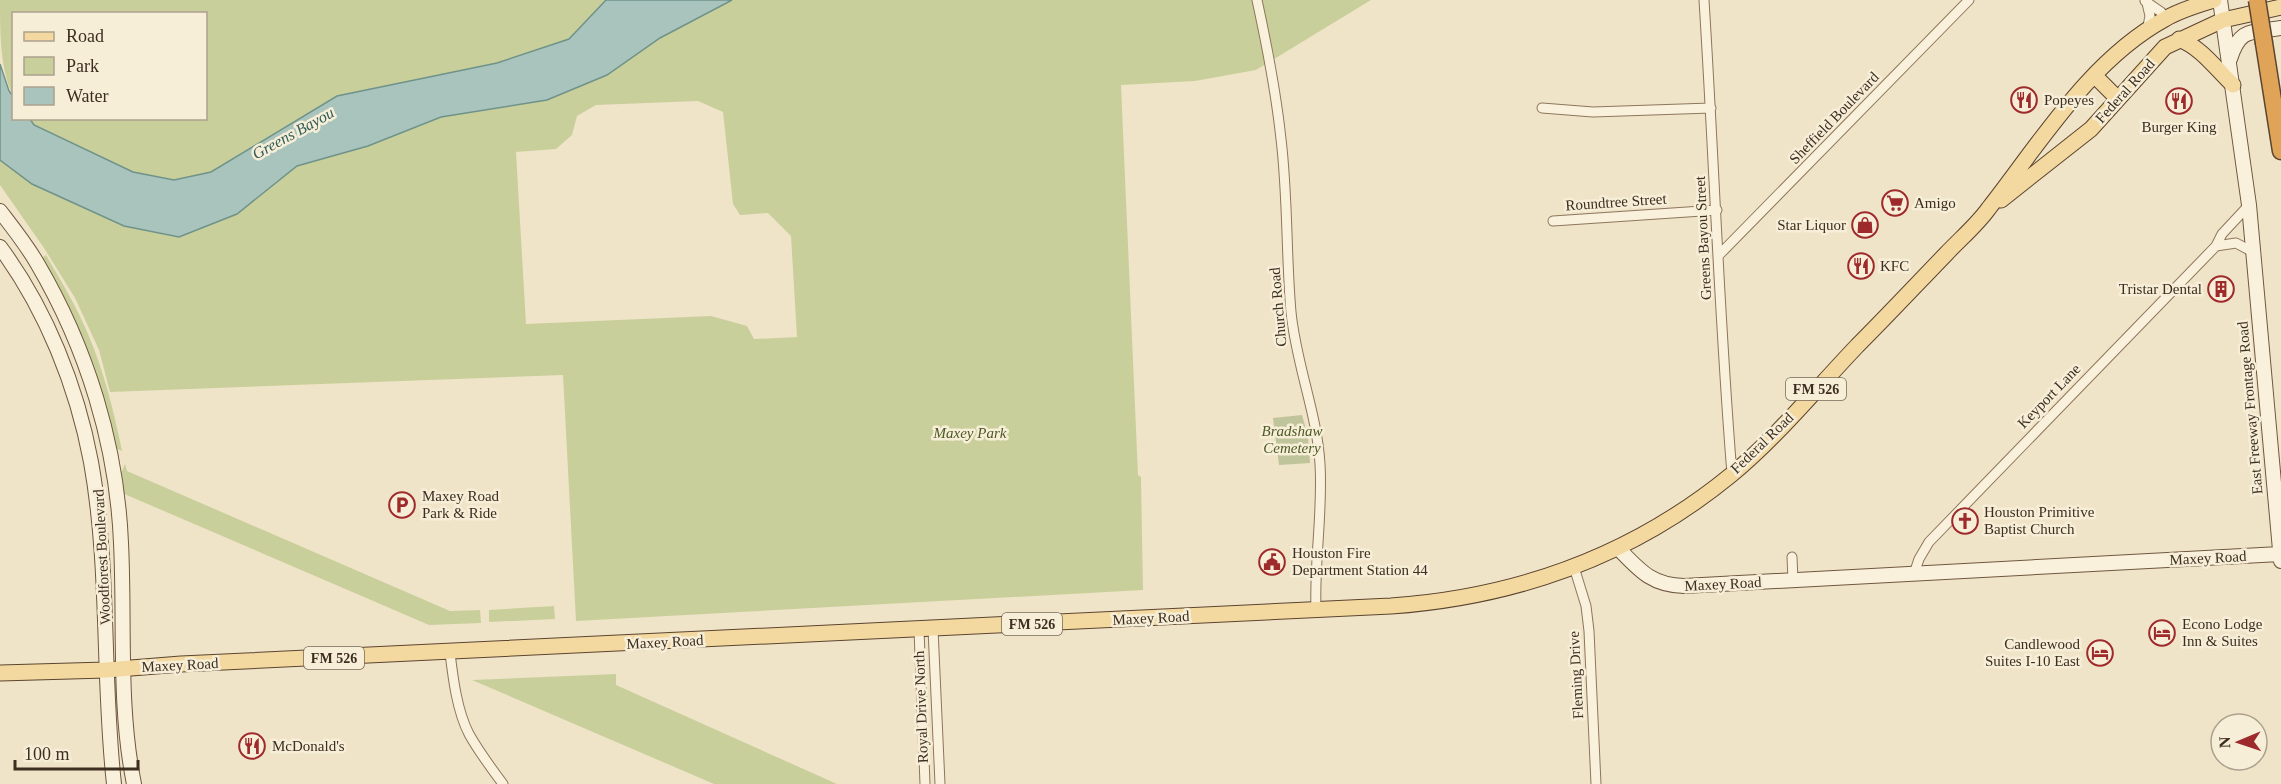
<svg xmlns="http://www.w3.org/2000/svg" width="2281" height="784" font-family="'Times New Roman',serif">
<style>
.green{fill:#c9cf9b;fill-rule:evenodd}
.cemetery{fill:#bfc49a}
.water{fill:#a9c4bc;stroke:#6f938a;stroke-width:1.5}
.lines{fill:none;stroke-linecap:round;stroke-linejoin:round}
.street-casing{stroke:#8d765c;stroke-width:11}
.secondary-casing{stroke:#6f573f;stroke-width:16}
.primary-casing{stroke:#5b4430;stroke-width:17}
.highway-casing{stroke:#5b4430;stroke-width:19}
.street{stroke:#faf1dc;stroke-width:9}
.secondary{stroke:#faf1dc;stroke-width:14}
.primary{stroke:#f3d9a0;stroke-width:15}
.highway{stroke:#e0a458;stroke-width:16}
.highway-bridge-casing{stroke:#5b4430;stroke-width:19;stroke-linecap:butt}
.highway-bridge{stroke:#e0a458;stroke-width:16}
.labels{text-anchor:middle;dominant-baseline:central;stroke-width:5;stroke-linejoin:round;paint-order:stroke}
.shield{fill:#f7eed8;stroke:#756857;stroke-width:1.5}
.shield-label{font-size:14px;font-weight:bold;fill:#3d2e20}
.street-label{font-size:15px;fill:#3d2e20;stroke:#f7eed8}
.poi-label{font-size:15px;fill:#3d2e20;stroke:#f7eed8;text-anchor:start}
.park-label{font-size:15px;font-style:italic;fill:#4d5a26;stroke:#f7eed8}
.water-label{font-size:16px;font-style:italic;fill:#2f5d5a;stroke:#f7eed8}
</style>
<rect width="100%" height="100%" fill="#f0e4c8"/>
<path class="green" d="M 0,0 L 606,0 L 569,39 L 497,63 L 337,96 L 211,172 L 174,180 L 133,172 L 34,125 L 30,119 L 206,118 L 206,14 L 14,14 L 13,96 C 0,69 0,32 0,0 Z
M 732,0 L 1371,0 L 1256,70 L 1195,81 L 1121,85 L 1138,475 L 1141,477 L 1143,590 L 576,621 L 563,375 L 110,392 L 99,350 L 75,298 L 44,248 L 0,185 L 0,160 L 32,184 L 124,226 L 179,237 L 237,214 L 297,166 L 368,146 L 441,117 L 547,100 L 607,75 L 660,38 ZM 698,101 L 723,112 L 733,204 L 740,215 L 768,213 L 791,236 L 797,337 L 754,339 L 747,326 L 711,316 L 526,324 L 516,152 L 556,149 L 572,135 L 577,116 L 596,105 Z
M 46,255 C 61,281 77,307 88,334 C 104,371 114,412 122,451 L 115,448 L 41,259 Z
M 125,464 L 127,471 L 450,611 L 480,610 L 481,623 L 429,625 L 122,493 L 121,473 Z
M 554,606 L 555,619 L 489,622 L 489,610 Z
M 616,674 L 616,685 L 837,784 L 714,784 L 472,680 Z"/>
<path class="cemetery" d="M 1302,415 L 1308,436 L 1310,463 L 1279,465 L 1273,418 Z"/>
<path class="water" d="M 606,0 L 732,0 L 660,38 L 607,75 L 547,100 L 441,117 L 368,146 L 297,166 L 237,214 L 179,237 L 124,226 L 32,184 L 0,160 L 0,64 L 9,91 L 13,96 L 14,118 L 30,119 L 34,125 L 133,172 L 174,180 L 211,172 L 337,96 L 497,63 L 569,39 Z"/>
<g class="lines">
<g class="street-casing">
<path id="street" d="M 1257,0 C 1267,46 1276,92 1281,139 C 1288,197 1286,255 1291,312 C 1296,364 1317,413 1320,464 C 1323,513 1314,561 1316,610
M 1704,0 C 1714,158 1719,316 1732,474
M 2145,1 L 2161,12 L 2165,19
M 2147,31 L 2150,16 L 2147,3
M 1542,108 L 1593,112 L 1711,108
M 1553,221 L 1717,210
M 2216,246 L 2236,243 L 2253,252
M 1719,255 L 1969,0
M 1792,557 L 1793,580
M 1574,567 L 1586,606 L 1589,631 L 1596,784
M 1914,574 L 1919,559 L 1929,542 L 2216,246 L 2222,234 L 2249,205
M 933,629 L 940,784
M 919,630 L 925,784
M 450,653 C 453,678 457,711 469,734 C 479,752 491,768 503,784"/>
</g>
<g class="secondary-casing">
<path id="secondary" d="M 2220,0 L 2249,205 L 2281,561
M 2230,59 C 2240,27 2251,33 2281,28
M 0,211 C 13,228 26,244 37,263 C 87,348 117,445 121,543 C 125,623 118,705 134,784
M 0,247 C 46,309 77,387 91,462 C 110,568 102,677 114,784
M 1619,549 C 1640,571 1652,585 1684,586 L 2280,554"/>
</g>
<g class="primary-casing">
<path id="primary" d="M 2179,39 C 2202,48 2216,69 2233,85
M 2095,76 L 2118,99
M 2001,200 L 2091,129 L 2165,47 L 2223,20 L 2281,7
M 0,673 L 106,670 L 181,664 L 1391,606 C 1518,597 1632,556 1731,475 C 1777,437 1816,389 1857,346 C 1887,316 1916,285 1946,254 C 1960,239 1977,225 1989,208 C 2040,143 2090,60 2165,19 C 2180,10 2198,5 2214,0"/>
</g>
<g class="highway-casing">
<path id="highway" d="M 2264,43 L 2281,151"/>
</g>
<use href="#street" class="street"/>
<use href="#secondary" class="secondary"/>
<use href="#primary" class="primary"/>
<use href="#highway" class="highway"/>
<g class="highway-bridge-casing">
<path id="highway-bridge" d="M 2257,0 L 2264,43"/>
</g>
<use href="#highway-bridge" class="highway-bridge"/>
</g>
<defs>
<g id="restaurant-ring" transform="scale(1.35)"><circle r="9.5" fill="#f7eed8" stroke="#9e2a2b" stroke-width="1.5"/><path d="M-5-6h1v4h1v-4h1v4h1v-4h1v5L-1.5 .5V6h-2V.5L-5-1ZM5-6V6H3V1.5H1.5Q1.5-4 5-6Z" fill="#9e2a2b"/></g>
<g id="supermarket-ring" transform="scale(1.35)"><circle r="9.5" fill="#f7eed8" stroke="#9e2a2b" stroke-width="1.5"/><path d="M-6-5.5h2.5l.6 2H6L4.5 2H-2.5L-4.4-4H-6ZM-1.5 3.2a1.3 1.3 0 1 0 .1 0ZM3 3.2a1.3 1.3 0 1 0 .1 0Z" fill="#9e2a2b"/></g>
<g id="shop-ring" transform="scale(1.35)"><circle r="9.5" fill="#f7eed8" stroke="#9e2a2b" stroke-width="1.5"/><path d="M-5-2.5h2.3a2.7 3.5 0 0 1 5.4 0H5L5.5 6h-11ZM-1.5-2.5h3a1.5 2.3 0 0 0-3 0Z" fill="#9e2a2b"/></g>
<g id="building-ring" transform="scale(1.35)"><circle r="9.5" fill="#f7eed8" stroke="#9e2a2b" stroke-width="1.5"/><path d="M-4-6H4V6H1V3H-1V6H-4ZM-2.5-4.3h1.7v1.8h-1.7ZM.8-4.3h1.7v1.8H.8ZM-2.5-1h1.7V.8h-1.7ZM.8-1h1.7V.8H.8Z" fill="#9e2a2b"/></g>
<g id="parking-ring" transform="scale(1.35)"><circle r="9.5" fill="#f7eed8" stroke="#9e2a2b" stroke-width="1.5"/><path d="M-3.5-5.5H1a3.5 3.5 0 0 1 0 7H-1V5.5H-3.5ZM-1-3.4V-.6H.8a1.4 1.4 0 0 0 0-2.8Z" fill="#9e2a2b"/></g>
<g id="church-ring" transform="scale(1.35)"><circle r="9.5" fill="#f7eed8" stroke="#9e2a2b" stroke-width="1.5"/><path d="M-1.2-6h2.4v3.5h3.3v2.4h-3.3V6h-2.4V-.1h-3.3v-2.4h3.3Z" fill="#9e2a2b"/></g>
<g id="civic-ring" transform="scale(1.35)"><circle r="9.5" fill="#f7eed8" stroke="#9e2a2b" stroke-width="1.5"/><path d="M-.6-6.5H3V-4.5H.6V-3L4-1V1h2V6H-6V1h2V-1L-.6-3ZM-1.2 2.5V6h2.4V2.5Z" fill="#9e2a2b"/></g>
<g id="hotel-ring" transform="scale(1.35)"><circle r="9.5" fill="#f7eed8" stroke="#9e2a2b" stroke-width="1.5"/><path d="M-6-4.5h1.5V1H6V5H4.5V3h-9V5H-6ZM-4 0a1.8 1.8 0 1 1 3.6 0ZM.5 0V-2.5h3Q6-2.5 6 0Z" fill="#9e2a2b"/></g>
</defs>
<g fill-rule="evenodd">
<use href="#restaurant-ring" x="2024" y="100"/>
<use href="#restaurant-ring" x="2179" y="101"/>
<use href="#supermarket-ring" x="1895" y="203"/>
<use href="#shop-ring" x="1865" y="225"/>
<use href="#restaurant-ring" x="1861" y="266"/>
<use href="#building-ring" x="2221" y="289"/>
<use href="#parking-ring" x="402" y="505"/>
<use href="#church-ring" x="1965" y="521"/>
<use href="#civic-ring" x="1272" y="562"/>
<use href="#hotel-ring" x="2162" y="633"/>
<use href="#hotel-ring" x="2100" y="653"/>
<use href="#restaurant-ring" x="252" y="746"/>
</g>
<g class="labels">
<g class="shield">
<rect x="1786" y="378" width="60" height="22" rx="4.5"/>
<rect x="1002" y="613" width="60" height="22" rx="4.5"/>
<rect x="304" y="647" width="60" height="22" rx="4.5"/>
</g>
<g class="shield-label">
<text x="1816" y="389">FM 526</text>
<text x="1032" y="624">FM 526</text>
<text x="334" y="658">FM 526</text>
</g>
<g class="street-label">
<text transform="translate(2125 91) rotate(-48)">Federal Road</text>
<text transform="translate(1834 118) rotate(-46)">Sheffield Boulevard</text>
<text transform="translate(1616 202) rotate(-4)">Roundtree Street</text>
<text transform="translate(1703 238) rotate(-93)">Greens Bayou Street</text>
<text transform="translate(1278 307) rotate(-95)">Church Road</text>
<text transform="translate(2049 396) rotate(-46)">Keyport Lane</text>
<text transform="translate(2250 408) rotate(-95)">East Freeway Frontage Road</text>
<text transform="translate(1762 443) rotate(-44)">Federal Road</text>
<text transform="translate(102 557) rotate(-93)">Woodforest Boulevard</text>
<text transform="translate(2208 558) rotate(-3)">Maxey Road</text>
<text transform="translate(1723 584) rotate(-3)">Maxey Road</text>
<text transform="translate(1151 618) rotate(-3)">Maxey Road</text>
<text transform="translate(665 642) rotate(-3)">Maxey Road</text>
<text transform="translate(180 665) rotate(-3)">Maxey Road</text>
<text transform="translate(1576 675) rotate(-93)">Fleming Drive</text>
<text transform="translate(921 707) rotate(-92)">Royal Drive North</text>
</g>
<g class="poi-label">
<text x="2044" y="100">Popeyes</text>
<text x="2179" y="127" text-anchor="middle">Burger King</text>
<text x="1914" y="203">Amigo</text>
<text x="1846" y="225" text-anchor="end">Star Liquor</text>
<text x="1880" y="266">KFC</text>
<text x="2202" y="289" text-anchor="end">Tristar Dental</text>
<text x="422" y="496">Maxey Road<tspan x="422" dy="17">Park &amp; Ride</tspan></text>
<text x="1984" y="512">Houston Primitive<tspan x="1984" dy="17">Baptist Church</tspan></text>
<text x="1292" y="553">Houston Fire<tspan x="1292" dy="17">Department Station 44</tspan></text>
<text x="2182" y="624">Econo Lodge<tspan x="2182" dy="17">Inn &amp; Suites</tspan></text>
<text x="2080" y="644" text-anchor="end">Candlewood<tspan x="2080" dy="17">Suites I-10 East</tspan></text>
<text x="272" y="746">McDonald's</text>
</g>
<g class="park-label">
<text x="1292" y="431">Bradshaw<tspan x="1292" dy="17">Cemetery</tspan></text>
<text x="970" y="433">Maxey Park</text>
</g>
<g class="water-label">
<text transform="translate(293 133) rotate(-29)">Greens Bayou</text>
</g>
</g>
<rect x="12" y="12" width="195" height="108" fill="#f7eed8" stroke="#ada18e" stroke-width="1.5"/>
<rect x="24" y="32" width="30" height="9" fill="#f3d9a0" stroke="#ada18e" stroke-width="1.5"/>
<text x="66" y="42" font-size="18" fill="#3d2e20">Road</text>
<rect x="24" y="57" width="30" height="18" fill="#c9cf9b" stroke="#ada18e" stroke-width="1.5"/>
<text x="66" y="72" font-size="18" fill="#3d2e20">Park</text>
<rect x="24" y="87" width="30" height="18" fill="#a9c4bc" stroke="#ada18e" stroke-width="1.5"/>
<text x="66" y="102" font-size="18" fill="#3d2e20">Water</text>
<g transform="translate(2239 742) rotate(268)"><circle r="28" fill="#f7eed8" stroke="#ada18e" stroke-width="1.5"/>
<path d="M0-4.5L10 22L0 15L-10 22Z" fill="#9e2a2b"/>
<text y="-9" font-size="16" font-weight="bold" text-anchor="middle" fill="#3d2e20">N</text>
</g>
<path d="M15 760v9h123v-9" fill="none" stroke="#3d2e20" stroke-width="3"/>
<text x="24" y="760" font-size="18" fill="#3d2e20" stroke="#f7eed8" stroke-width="4.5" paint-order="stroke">100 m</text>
</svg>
